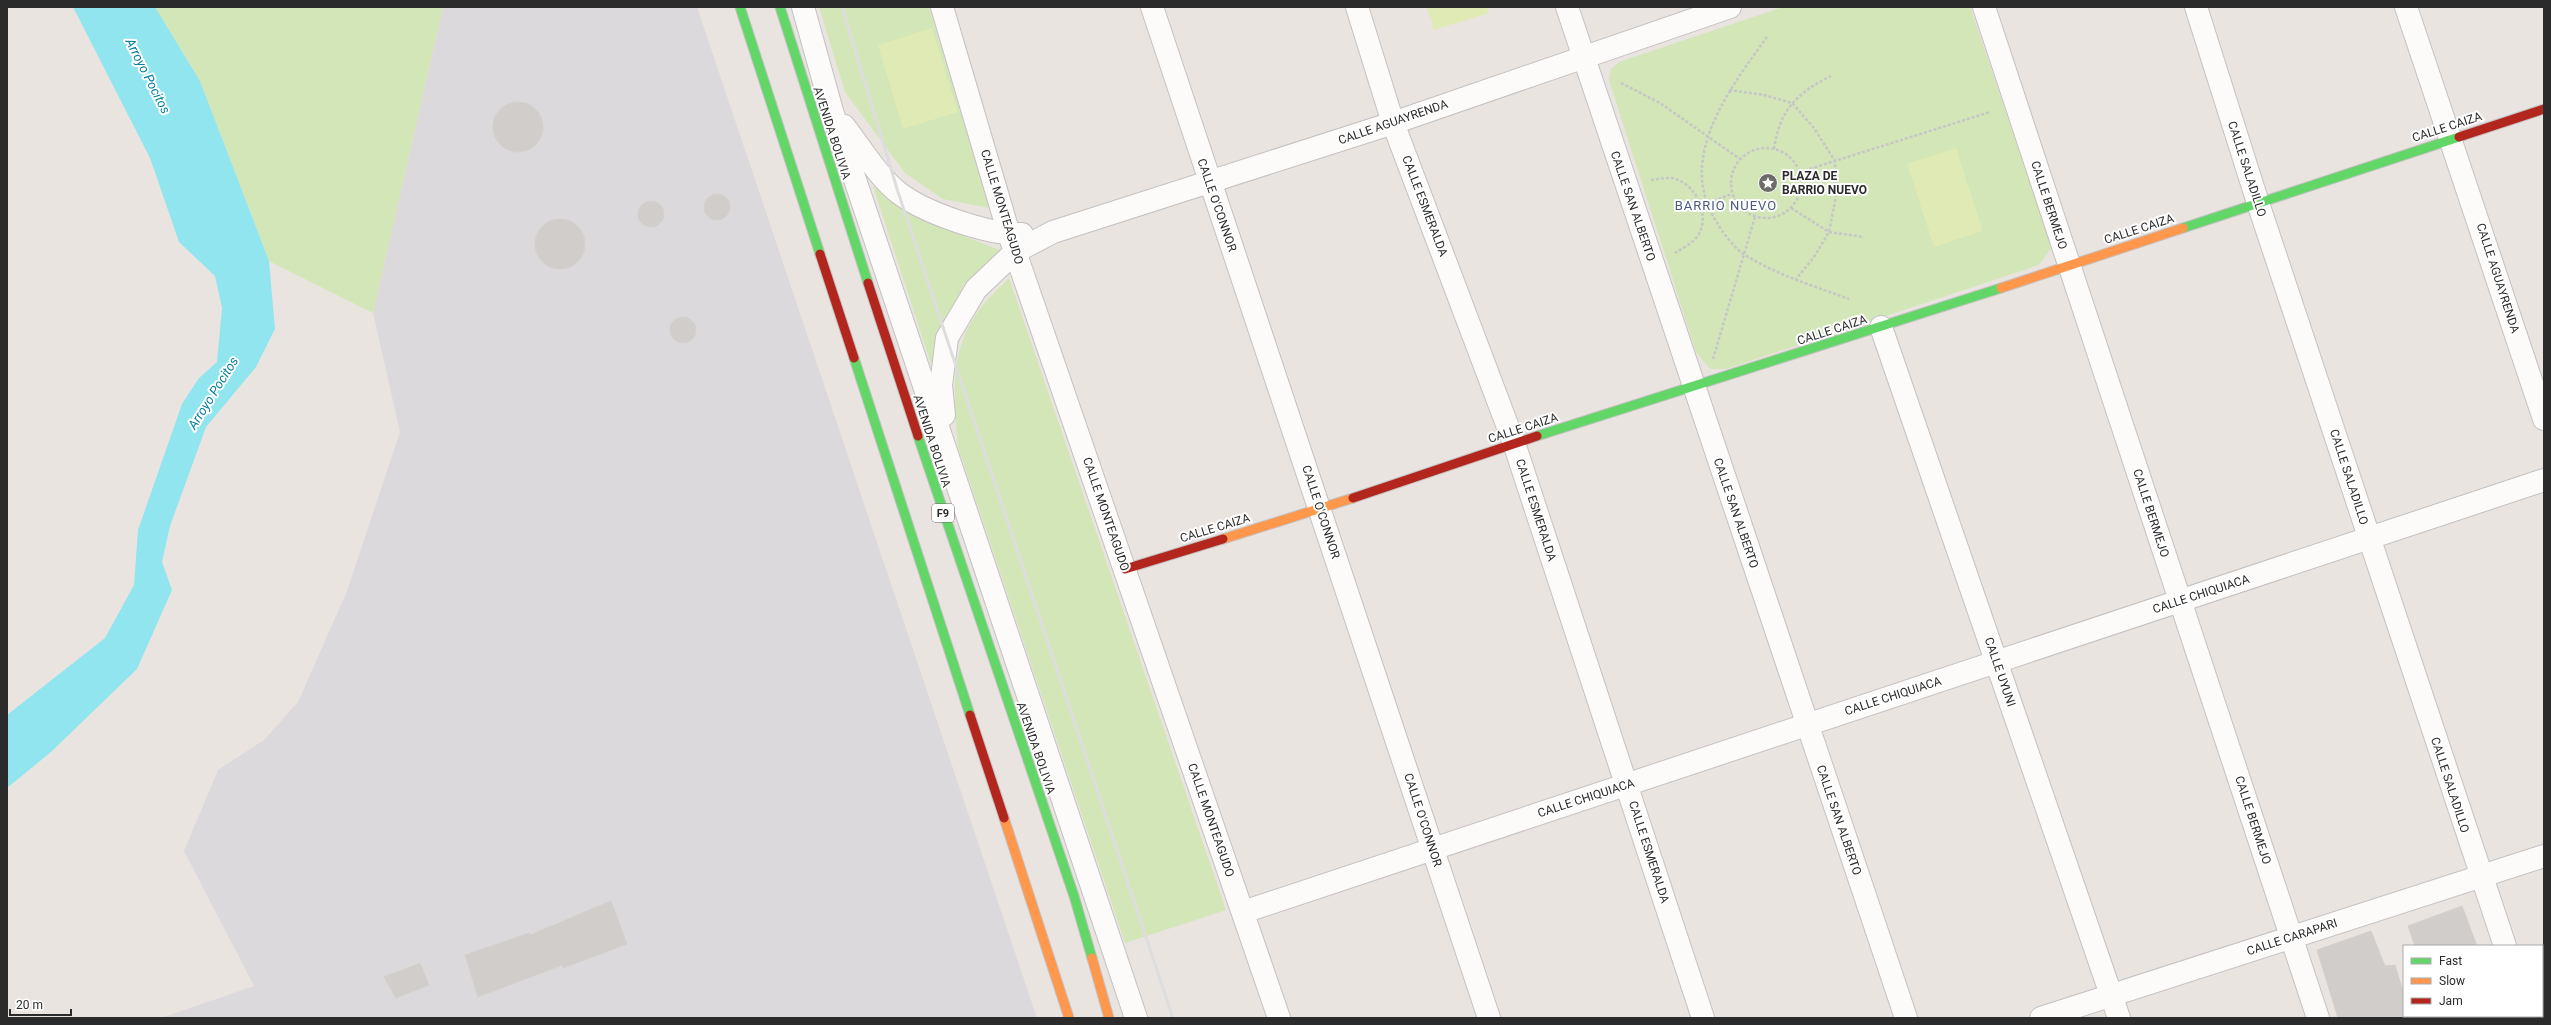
<svg xmlns="http://www.w3.org/2000/svg" width="2551" height="1025" font-family="Roboto,sans-serif">
<style>
.industrial{fill:#dcd9dc}
.green{fill:#d2e6b7}
.pitch{fill:#dfeab4}
.water{fill:#90e5ef}
.building{fill:#d0cdca;stroke:#d5d0cc}
.lines{fill:none;stroke-linecap:round;stroke-linejoin:round}
.street-casing{stroke:#c3c1c2;stroke-width:24}
.fast-casing{stroke:#c3c1c2;stroke-width:11}
.slow-casing{stroke:#c3c1c2;stroke-width:11}
.jam-casing{stroke:#c3c1c2;stroke-width:11}
.path{stroke:#c6c6c6;stroke-width:2.5;stroke-dasharray:3 2;stroke-linecap:butt}
.street{stroke:#fcfbfa;stroke-width:22}
.fast{stroke:#63d668;stroke-width:9}
.slow{stroke:#ff974d;stroke-width:9}
.jam{stroke:#b3261e;stroke-width:9}
.rail{stroke:#dddddf;stroke-width:3}
.labels{text-anchor:middle;dominant-baseline:central;stroke-width:4;stroke-linejoin:round;paint-order:stroke}
.shield{fill:#fff;stroke:#6b6b6b;stroke-width:1}
.shield-label{font-size:11px;font-weight:bold;fill:#2b2b2b}
.street-label{font-size:12px;fill:#2b2b2b;stroke:#fff}
.poi-label{font-size:12px;font-weight:bold;fill:#2b2b2b;stroke:#fff;text-anchor:start}
.water-label{font-size:13px;font-style:italic;fill:#06809e;stroke:#fff}
.neighbourhood-label{font-size:13px;letter-spacing:1px;fill:#485a7f;stroke:#fff}
</style>
<rect width="100%" height="100%" fill="#eae4e0"/>
<path class="industrial" d="M 443,7 L 697,7 L 1037,1018 L 161,1018 L 254,986 L 184,851 L 218,770 L 264,740 L 298,702 L 347,591 L 400,432 L 373,313 Z"/>
<path class="green" d="M 155,7 L 443,7 L 373,313 L 269,261 L 200,81 Z
M 819,7 L 929,7 L 989,208 L 943,199 L 905,173 L 845,92 Z
M 1783,7 L 1970,7 L 2052,247 L 2039,265 L 1726,369 L 1710,369 L 1696,352 L 1609,80 L 1611,69 L 1619,62 Z
M 873,186 L 920,219 L 1002,251 L 964,284 L 950,314 L 931,364 Z
M 1009,278 L 1226,910 L 1125,943 L 958,447 C 954,398 948,351 980,309 C 988,298 999,288 1009,278 Z"/>
<path class="pitch" d="M 1427,7 L 1487,7 L 1489,13 L 1434,30 Z
M 932,28 L 958,112 L 903,129 L 878,45 Z
M 1956,148 L 1983,231 L 1934,247 L 1907,164 Z"/>
<path class="water" d="M 73,7 L 155,7 L 200,81 L 269,261 L 275,329 L 256,367 L 206,427 L 170,526 L 162,562 L 172,590 L 137,669 L 51,752 L 7,788 L 7,715 L 105,638 L 134,585 L 138,530 L 182,404 L 199,378 L 217,362 L 222,308 L 215,276 L 179,242 L 150,158 Z"/>
<path class="building" d="M493 127a25 25 0 1 1 50 0a25 25 0 1 1-50 0Z
M704 207a13 13 0 1 1 26 0a13 13 0 1 1-26 0Z
M638 214a13 13 0 1 1 26 0a13 13 0 1 1-26 0Z
M535 244a25 25 0 1 1 50 0a25 25 0 1 1-50 0Z
M670 330a13 13 0 1 1 26 0a13 13 0 1 1-26 0Z
M 611,901 L 627,944 L 563,968 L 562,965 L 478,997 L 465,955 L 529,933 L 530,935 Z
M 2462,906 L 2477,946 L 2415,946 L 2408,926 Z
M 2371,931 L 2385,966 L 2395,965 L 2404,995 L 2404,1018 L 2338,1018 L 2317,950 Z
M 420,963 L 429,985 L 396,998 L 384,977 Z"/>
<g class="lines">
<g class="street-casing">
<path id="street" d="M 803,7 L 832,111 L 1136,1018
M 942,7 L 1009,234 L 1279,1018
M 1152,7 L 1489,1018
M 1357,7 L 1393,123 L 1514,443 L 1703,1018
M 1567,7 L 1906,1018
M 1984,7 L 2318,1018
M 2196,7 L 2258,203 L 2505,946
M 2406,7 L 2544,419
M 844,126 C 859,145 880,179 899,193 C 925,213 989,235 1022,234
M 1881,327 L 2119,1018
M 944,415 L 941,385 L 947,338 L 976,289 L 1015,252 L 1053,232 L 1393,123 L 1730,7
M 1243,912 L 2544,480
M 2530,1016 L 2530,1018
M 2041,1018 L 2544,856"/>
</g>
<g class="fast-casing">
<path id="fast" d="M 740,7 L 820,254
M 780,7 L 868,283
M 2183,228 L 2459,137
M 854,358 L 970,715
M 918,436 L 1074,896 L 1092,958
M 1537,436 L 2001,288"/>
</g>
<g class="slow-casing">
<path id="slow" d="M 2001,288 L 2183,228
M 1223,539 L 1353,498
M 1004,818 L 1069,1018
M 1092,958 L 1109,1018"/>
</g>
<g class="jam-casing">
<path id="jam" d="M 2459,137 L 2544,109
M 820,254 L 854,358
M 868,283 L 918,436
M 1353,498 L 1537,436
M 1125,569 L 1223,539
M 970,715 L 1004,818"/>
</g>
<path class="path" d="M 1767,37 C 1730,88 1676,158 1716,221 C 1723,233 1733,247 1745,255 C 1777,275 1814,286 1849,299
M 1621,83 L 1660,103 L 1740,159
M 1729,90 L 1764,95 L 1792,103 L 1814,128 L 1835,161 L 1836,196 L 1829,232 L 1814,257 L 1796,279
M1731 183a35 35 0 1 1 70 0a35 35 0 1 1-70 0Z
M 1774,149 C 1780,109 1797,93 1831,76
M 1800,172 L 1990,112
M 1651,180 C 1660,179 1670,176 1678,180 C 1698,188 1709,215 1699,234 C 1694,243 1683,248 1675,253
M 1704,204 L 1732,194
M 1791,208 L 1829,232 L 1864,237
M 1713,359 L 1755,217"/>
<use href="#street" class="street"/>
<use href="#fast" class="fast"/>
<use href="#slow" class="slow"/>
<use href="#jam" class="jam"/>
<path class="rail" d="M 842,7 L 898,192 L 1173,1018"/>
</g>
<defs>
<g id="sight-disc" transform="scale(1)"><circle r="9.5" fill="#6e6c6a" stroke="#fff"/><path d="M0-6L1.8-2.2L6-1.7L2.9 1.2L3.7 5.4L0 3.3L-3.7 5.4L-2.9 1.2L-6-1.7L-1.8-2.2Z" fill="#fff"/></g>
</defs>
<g fill-rule="evenodd">
<use href="#sight-disc" x="1768" y="183"/>
</g>
<g class="labels">
<rect class="shield" x="932" y="504" width="22" height="18" rx="3"/>
<g class="shield-label">
<text x="943" y="513">F9</text>
</g>
<g class="street-label">
<text transform="translate(1393 122) rotate(-19)">CALLE AGUAYRENDA</text>
<text transform="translate(2447 127) rotate(-18)">CALLE CAIZA</text>
<text transform="translate(832 133) rotate(72)">AVENIDA BOLIVIA</text>
<text transform="translate(2247 169) rotate(72)">CALLE SALADILLO</text>
<text transform="translate(1217 205) rotate(71)">CALLE O'CONNOR</text>
<text transform="translate(2049 205) rotate(72)">CALLE BERMEJO</text>
<text transform="translate(1425 206) rotate(69)">CALLE ESMERALDA</text>
<text transform="translate(1633 206) rotate(71)">CALLE SAN ALBERTO</text>
<text transform="translate(1002 207) rotate(73)">CALLE MONTEAGUDO</text>
<text transform="translate(2139 229) rotate(-18)">CALLE CAIZA</text>
<text transform="translate(2498 278) rotate(72)">CALLE AGUAYRENDA</text>
<text transform="translate(1832 330) rotate(-18)">CALLE CAIZA</text>
<text transform="translate(1523 428) rotate(-18)">CALLE CAIZA</text>
<text transform="translate(932 441) rotate(72)">AVENIDA BOLIVIA</text>
<text transform="translate(2349 477) rotate(72)">CALLE SALADILLO</text>
<text transform="translate(1536 510) rotate(72)">CALLE ESMERALDA</text>
<text transform="translate(1321 512) rotate(72)">CALLE O'CONNOR</text>
<text transform="translate(1736 513) rotate(71)">CALLE SAN ALBERTO</text>
<text transform="translate(2151 513) rotate(72)">CALLE BERMEJO</text>
<text transform="translate(1106 514) rotate(71)">CALLE MONTEAGUDO</text>
<text transform="translate(1215 528) rotate(-17)">CALLE CAIZA</text>
<text transform="translate(2201 594) rotate(-18)">CALLE CHIQUIACA</text>
<text transform="translate(2000 672) rotate(71)">CALLE UYUNI</text>
<text transform="translate(1893 696) rotate(-18)">CALLE CHIQUIACA</text>
<text transform="translate(1036 748) rotate(71)">AVENIDA BOLIVIA</text>
<text transform="translate(2450 785) rotate(72)">CALLE SALADILLO</text>
<text transform="translate(1586 798) rotate(-18)">CALLE CHIQUIACA</text>
<text transform="translate(1211 820) rotate(71)">CALLE MONTEAGUDO</text>
<text transform="translate(1423 820) rotate(72)">CALLE O'CONNOR</text>
<text transform="translate(1839 820) rotate(71)">CALLE SAN ALBERTO</text>
<text transform="translate(2253 820) rotate(72)">CALLE BERMEJO</text>
<text transform="translate(1649 852) rotate(72)">CALLE ESMERALDA</text>
<text transform="translate(2292 937) rotate(-18)">CALLE CARAPARI</text>
</g>
<g class="poi-label">
<text x="1782" y="176">PLAZA DE<tspan x="1782" dy="14">BARRIO NUEVO</tspan></text>
</g>
<g class="water-label">
<text transform="translate(148 76) rotate(63)">Arroyo Pocitos</text>
<text transform="translate(213 393) rotate(-58)">Arroyo Pocitos</text>
</g>
<g class="neighbourhood-label">
<text x="1726" y="205">BARRIO NUEVO</text>
</g>
</g>
<rect width="2551" height="1025" fill="none" stroke="#2b2b2b" stroke-width="16"/>
<rect x="2403" y="945" width="140" height="72" fill="#ffffff" stroke="#aaaaaa"/>
<rect x="2411" y="958" width="20" height="6" fill="#63d668" stroke="#aaaaaa"/>
<text x="2439" y="965" font-size="12" fill="#2b2b2b">Fast</text>
<rect x="2411" y="978" width="20" height="6" fill="#ff974d" stroke="#aaaaaa"/>
<text x="2439" y="985" font-size="12" fill="#2b2b2b">Slow</text>
<rect x="2411" y="998" width="20" height="6" fill="#b3261e" stroke="#aaaaaa"/>
<text x="2439" y="1005" font-size="12" fill="#2b2b2b">Jam</text>
<path d="M10 1009v6h61v-6" fill="none" stroke="#2b2b2b" stroke-width="2"/>
<text x="16" y="1009" font-size="12" fill="#2b2b2b" stroke="#ffffff" stroke-width="3" paint-order="stroke">20 m</text>
</svg>
